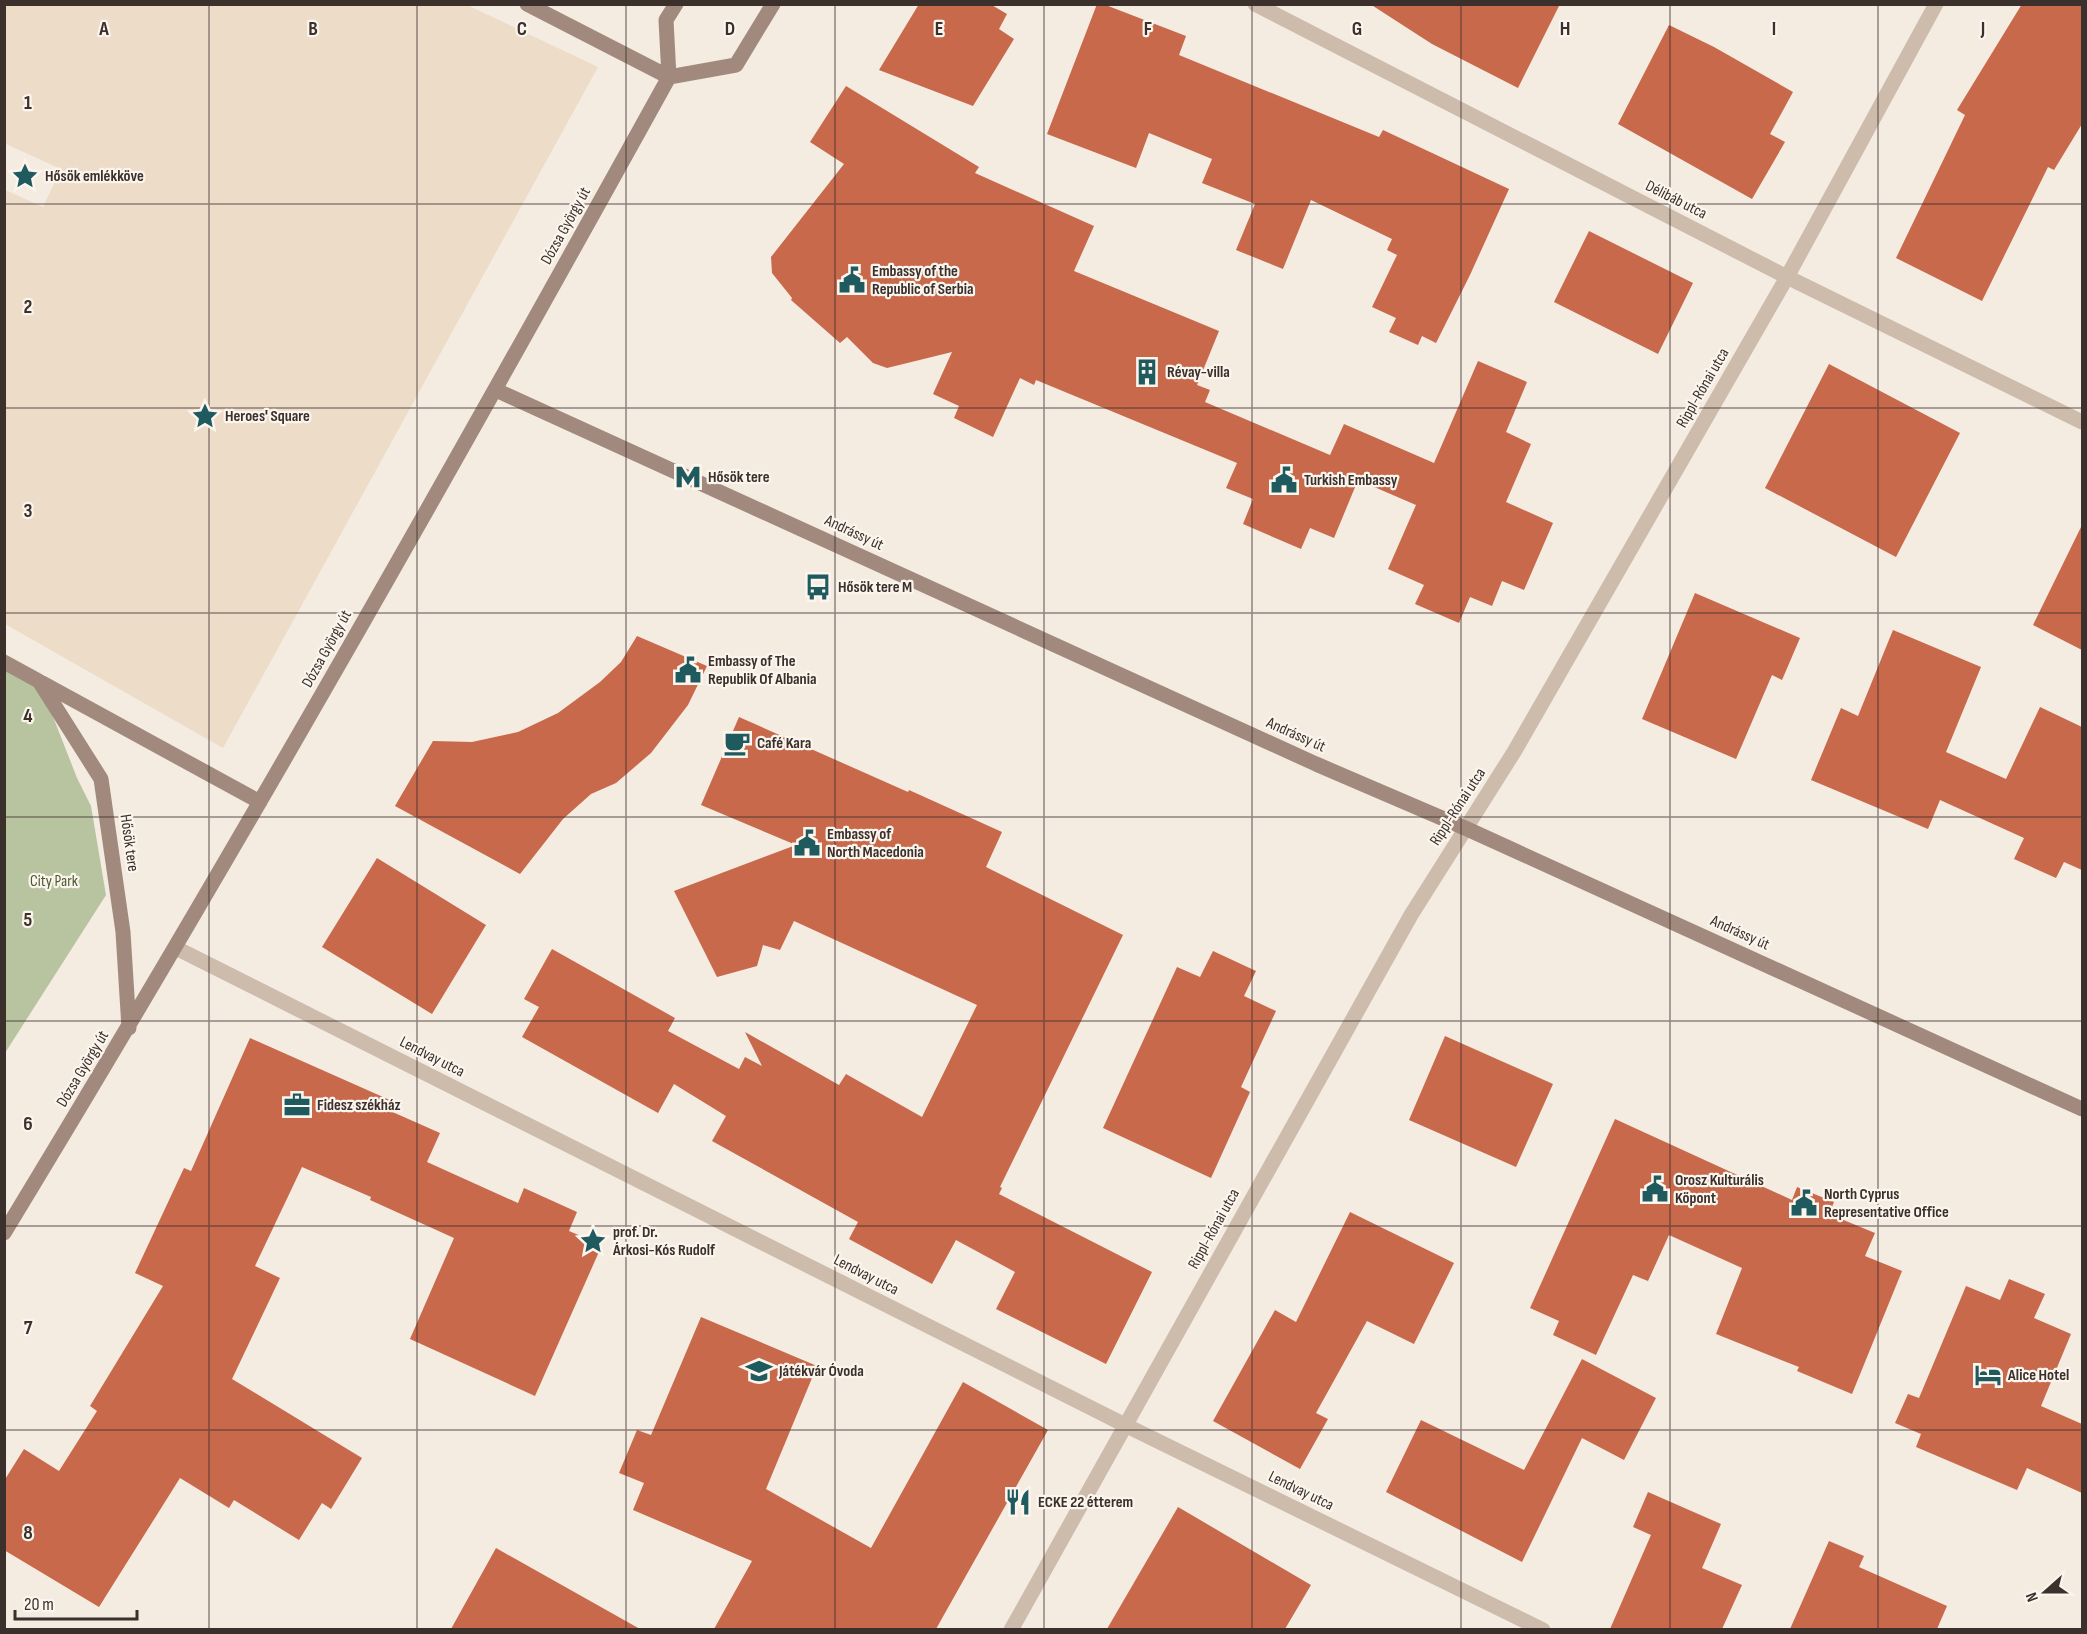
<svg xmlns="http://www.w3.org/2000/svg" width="2087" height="1634" font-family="'Sofia Sans Condensed',sans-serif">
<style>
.green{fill:#b8c4a0}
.plaza{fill:#ecdcc8}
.building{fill:#c8694b}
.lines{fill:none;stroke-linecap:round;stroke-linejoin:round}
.street{stroke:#cdbbac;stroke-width:15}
.secondary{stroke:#a18a7d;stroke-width:15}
.grid{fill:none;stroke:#3b302b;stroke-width:1.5;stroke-opacity:0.55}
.labels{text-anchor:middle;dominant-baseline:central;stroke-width:4.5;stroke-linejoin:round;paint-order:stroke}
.poi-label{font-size:16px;font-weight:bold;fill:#3b302b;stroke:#fbf5ee;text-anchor:start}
.street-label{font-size:16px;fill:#3b302b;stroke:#fbf5ee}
.park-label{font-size:16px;fill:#4a5a2e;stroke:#fbf5ee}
.grid-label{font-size:20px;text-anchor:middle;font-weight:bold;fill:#3b302b;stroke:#fbf5ee;stroke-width:4.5;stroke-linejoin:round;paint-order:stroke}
</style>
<rect width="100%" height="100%" fill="#f4ebe1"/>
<path class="green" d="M 5,662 L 39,681 L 77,778 L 91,806 L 106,895 L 5,1053 Z"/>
<path class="plaza" d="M 5,4 L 467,5 L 598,67 L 223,748 L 5,624 L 5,190 L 43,207 L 61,169 L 6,144 L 5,147 Z"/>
<path class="building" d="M 919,4 L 990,4 L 1007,14 L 999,29 L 1014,39 L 973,106 L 879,70 Z
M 1097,4 L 1103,4 L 1186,36 L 1179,55 L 1379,137 L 1383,130 L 1509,189 L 1470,275 L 1436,343 L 1422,336 L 1418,345 L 1389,332 L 1396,318 L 1372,307 L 1397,255 L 1387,250 L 1392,239 L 1311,200 L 1283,269 L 1236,250 L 1255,204 L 1202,183 L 1212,159 L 1149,133 L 1136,168 L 1047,134 Z
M 1370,4 L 1560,4 L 1518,88 L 1432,44 Z
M 2022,4 L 2082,4 L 2082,124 L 2054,170 L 2048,167 L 1982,301 L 1896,258 L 1965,115 L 1957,110 Z
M 1669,25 L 1714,47 L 1793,92 L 1770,134 L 1785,142 L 1752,199 L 1618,124 Z
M 846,86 L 979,167 L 975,173 L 1094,226 L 1074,271 L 1219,331 L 1197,385 L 1210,390 L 1205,402 L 1330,455 L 1344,424 L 1434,463 L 1478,361 L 1527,382 L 1506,432 L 1531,444 L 1506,502 L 1553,523 L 1524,590 L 1502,581 L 1492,606 L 1470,597 L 1459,623 L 1415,604 L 1424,585 L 1388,569 L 1416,505 L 1358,480 L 1334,538 L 1310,528 L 1301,549 L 1243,524 L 1253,499 L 1226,488 L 1237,463 L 1036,380 L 1034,385 L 1020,378 L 993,437 L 954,418 L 959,406 L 933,394 L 952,352 L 887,368 L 873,363 L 847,337 L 840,343 L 791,300 L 792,298 L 772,273 L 771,257 L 844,164 L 810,142 Z
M 1589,231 L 1693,283 L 1658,354 L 1554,302 Z
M 1829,364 L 1960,433 L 1896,557 L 1765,488 Z
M 2082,525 L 2082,650 L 2033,625 Z
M 1695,593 L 1800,638 L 1782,680 L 1772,675 L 1736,759 L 1642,719 Z
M 1893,630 L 1981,667 L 1946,752 L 2006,779 L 2040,707 L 2082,727 L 2082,870 L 2064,862 L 2056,878 L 2014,859 L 2024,838 L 1940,800 L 1928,829 L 1811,780 L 1841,708 L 1858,716 Z
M 637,636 L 707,666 L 688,705 L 651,753 L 616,783 L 591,794 L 563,819 L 520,874 L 395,806 L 433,741 L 472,742 L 518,732 L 558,713 L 600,682 L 621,662 Z
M 739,717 L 908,792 L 909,790 L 1002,832 L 986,867 L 1123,935 L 1000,1187 L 1002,1188 L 999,1194 L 1152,1272 L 1106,1364 L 996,1309 L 1015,1272 L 956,1240 L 932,1284 L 849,1239 L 858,1222 L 712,1141 L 726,1116 L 674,1084 L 658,1113 L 522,1037 L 539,1007 L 524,999 L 552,949 L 675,1018 L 668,1031 L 739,1069 L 745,1057 L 762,1066 L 745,1032 L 839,1085 L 846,1074 L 922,1117 L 977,1005 L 794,921 L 780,950 L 763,945 L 757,966 L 717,977 L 674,891 L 796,845 L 701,805 Z
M 377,858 L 486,925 L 432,1014 L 322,947 Z
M 1213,951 L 1256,971 L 1244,996 L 1276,1011 L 1241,1087 L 1250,1092 L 1211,1178 L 1103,1128 L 1177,967 L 1200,977 Z
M 1445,1036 L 1553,1084 L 1516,1167 L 1409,1120 Z
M 250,1038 L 392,1101 L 388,1110 L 440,1133 L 427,1162 L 518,1203 L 524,1188 L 577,1212 L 569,1231 L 602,1245 L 535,1396 L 410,1339 L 454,1238 L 370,1200 L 371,1197 L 302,1167 L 255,1266 L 280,1278 L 232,1379 L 362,1458 L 331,1509 L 322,1503 L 299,1540 L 234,1500 L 229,1508 L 180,1478 L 99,1607 L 4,1550 L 4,1481 L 24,1449 L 59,1471 L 97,1411 L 90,1406 L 163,1286 L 135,1273 L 184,1168 L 191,1171 Z
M 1615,1119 L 1792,1200 L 1797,1187 L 1834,1202 L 1829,1214 L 1875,1233 L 1865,1256 L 1902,1271 L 1852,1394 L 1797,1371 L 1799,1367 L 1716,1334 L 1742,1268 L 1669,1235 L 1648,1281 L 1633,1275 L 1596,1355 L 1553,1335 L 1559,1321 L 1530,1308 Z
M 1350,1212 L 1454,1263 L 1414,1344 L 1367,1321 L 1316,1413 L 1328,1419 L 1300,1469 L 1213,1421 L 1275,1310 L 1296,1322 Z
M 2009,1279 L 2045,1294 L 2034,1318 L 2071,1334 L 2041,1406 L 2082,1424 L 2082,1493 L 2027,1468 L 2017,1490 L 1916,1447 L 1921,1434 L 1895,1423 L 1908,1394 L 1919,1398 L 1966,1286 L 2000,1300 Z
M 701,1317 L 817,1366 L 766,1489 L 871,1548 L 963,1382 L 1048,1430 L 936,1629 L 714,1629 L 752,1561 L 633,1510 L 644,1483 L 619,1473 L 637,1430 L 651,1435 Z
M 1582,1359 L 1656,1398 L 1624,1460 L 1582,1438 L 1522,1562 L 1386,1492 L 1421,1420 L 1524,1470 Z
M 1648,1492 L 1721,1524 L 1702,1568 L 1742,1585 L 1722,1629 L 1610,1629 L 1651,1535 L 1633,1527 Z
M 1178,1507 L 1311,1585 L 1285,1629 L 1107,1629 Z
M 1829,1541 L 1864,1556 L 1859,1567 L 1947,1606 L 1937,1629 L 1790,1629 Z
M 496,1548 L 640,1629 L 451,1629 Z"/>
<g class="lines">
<path class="street" d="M 1255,4 L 1787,277 L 2082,422
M 176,948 L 1125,1425 L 1543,1630
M 1011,1630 L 1411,915 L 1514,752 L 1787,277 L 1936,4"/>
<path class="secondary" d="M 527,4 L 669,77
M 669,77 L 736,65 L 773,4
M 496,390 L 1316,764 L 1465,828 L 2082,1109
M 4,662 L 260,802
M 39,681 L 101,779 L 123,932 L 129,1028
M 4,1233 C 235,853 454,466 669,77 L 666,20 L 676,4"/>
</g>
<path class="grid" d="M 209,4 L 209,1630M 417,4 L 417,1630M 626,4 L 626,1630M 835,4 L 835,1630M 1044,4 L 1044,1630M 1252,4 L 1252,1630M 1461,4 L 1461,1630M 1670,4 L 1670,1630M 1878,4 L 1878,1630M 4,204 L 2082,204M 4,408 L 2082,408M 4,613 L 2082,613M 4,817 L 2082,817M 4,1021 L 2082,1021M 4,1226 L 2082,1226M 4,1430 L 2082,1430"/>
<defs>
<g id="sight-bare" transform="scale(2.07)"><path d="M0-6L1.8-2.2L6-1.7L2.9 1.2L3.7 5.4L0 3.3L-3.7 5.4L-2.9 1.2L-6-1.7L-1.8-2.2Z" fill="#1f5a5e" stroke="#fbf5ee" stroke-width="2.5" paint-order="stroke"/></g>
<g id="civic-bare" transform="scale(2.07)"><path d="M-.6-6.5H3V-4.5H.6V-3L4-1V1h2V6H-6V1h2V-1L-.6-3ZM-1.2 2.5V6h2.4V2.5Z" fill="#1f5a5e" stroke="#fbf5ee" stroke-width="2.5" paint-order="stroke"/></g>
<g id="building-bare" transform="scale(2.07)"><path d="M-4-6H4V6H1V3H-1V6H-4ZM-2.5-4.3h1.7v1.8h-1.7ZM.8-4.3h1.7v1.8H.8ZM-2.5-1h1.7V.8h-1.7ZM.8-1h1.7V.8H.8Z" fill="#1f5a5e" stroke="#fbf5ee" stroke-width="2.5" paint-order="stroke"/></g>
<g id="metro-bare" transform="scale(2.07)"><path d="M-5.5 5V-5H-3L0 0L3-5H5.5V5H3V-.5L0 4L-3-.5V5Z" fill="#1f5a5e" stroke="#fbf5ee" stroke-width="2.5" paint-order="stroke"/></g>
<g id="bus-bare" transform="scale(2.07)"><path d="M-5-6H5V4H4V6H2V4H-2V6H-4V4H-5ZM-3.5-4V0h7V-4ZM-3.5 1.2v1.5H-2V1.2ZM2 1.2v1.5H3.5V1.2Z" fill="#1f5a5e" stroke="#fbf5ee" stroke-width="2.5" paint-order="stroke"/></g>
<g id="cafe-bare" transform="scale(2.07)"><path d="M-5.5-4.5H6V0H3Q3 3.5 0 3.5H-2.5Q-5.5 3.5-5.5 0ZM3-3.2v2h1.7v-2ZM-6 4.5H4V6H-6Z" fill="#1f5a5e" stroke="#fbf5ee" stroke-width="2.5" paint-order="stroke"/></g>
<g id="office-bare" transform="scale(2.07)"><path d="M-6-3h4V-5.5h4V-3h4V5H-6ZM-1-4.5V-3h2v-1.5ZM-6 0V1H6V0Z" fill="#1f5a5e" stroke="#fbf5ee" stroke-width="2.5" paint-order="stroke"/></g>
<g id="school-bare" transform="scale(2.07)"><path d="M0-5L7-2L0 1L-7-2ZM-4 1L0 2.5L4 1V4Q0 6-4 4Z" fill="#1f5a5e" stroke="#fbf5ee" stroke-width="2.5" paint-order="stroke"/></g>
<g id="hotel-bare" transform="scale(2.07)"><path d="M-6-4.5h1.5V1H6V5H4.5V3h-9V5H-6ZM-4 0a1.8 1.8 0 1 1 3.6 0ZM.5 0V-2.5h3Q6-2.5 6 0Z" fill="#1f5a5e" stroke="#fbf5ee" stroke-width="2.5" paint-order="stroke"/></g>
<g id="restaurant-bare" transform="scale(2.07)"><path d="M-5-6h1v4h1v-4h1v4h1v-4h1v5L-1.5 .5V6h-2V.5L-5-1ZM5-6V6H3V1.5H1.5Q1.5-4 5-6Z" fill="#1f5a5e" stroke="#fbf5ee" stroke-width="2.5" paint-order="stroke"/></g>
</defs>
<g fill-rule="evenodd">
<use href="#sight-bare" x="25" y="176"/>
<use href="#civic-bare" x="852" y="280"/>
<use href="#building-bare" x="1147" y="372"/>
<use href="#sight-bare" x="205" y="416"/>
<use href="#metro-bare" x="688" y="477"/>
<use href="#civic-bare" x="1284" y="480"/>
<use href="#bus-bare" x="818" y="587"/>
<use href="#civic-bare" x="688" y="670"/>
<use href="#cafe-bare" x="737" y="743"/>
<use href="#civic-bare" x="807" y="843"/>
<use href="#office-bare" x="297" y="1105"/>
<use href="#civic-bare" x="1655" y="1189"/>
<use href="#civic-bare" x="1804" y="1203"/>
<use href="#sight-bare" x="593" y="1241"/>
<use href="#school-bare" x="759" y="1371"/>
<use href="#hotel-bare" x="1988" y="1375"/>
<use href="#restaurant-bare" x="1018" y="1502"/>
</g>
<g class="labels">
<g class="poi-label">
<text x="45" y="176">Hősök emlékköve</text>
<text x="872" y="271">Embassy of the<tspan x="872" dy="18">Republic of Serbia</tspan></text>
<text x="1167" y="372">Révay-villa</text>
<text x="225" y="416">Heroes' Square</text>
<text x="708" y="477">Hősök tere</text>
<text x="1304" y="480">Turkish Embassy</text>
<text x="838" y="587">Hősök tere M</text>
<text x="708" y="661">Embassy of The<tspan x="708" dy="18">Republik Of Albania</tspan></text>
<text x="757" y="743">Café Kara</text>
<text x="827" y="834">Embassy of<tspan x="827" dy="18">North Macedonia</tspan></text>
<text x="317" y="1105">Fidesz székház</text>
<text x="1675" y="1180">Orosz Kulturális<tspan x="1675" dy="18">Köpont</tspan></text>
<text x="1824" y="1194">North Cyprus<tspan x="1824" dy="18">Representative Office</tspan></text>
<text x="613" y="1232">prof. Dr.<tspan x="613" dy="18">Árkosi-Kós Rudolf</tspan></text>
<text x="779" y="1371">Játékvár Óvoda</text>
<text x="2008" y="1375">Alice Hotel</text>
<text x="1038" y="1502">ECKE 22 étterem</text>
</g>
<g class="street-label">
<text transform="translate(1676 200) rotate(27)">Délibáb utca</text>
<text transform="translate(566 226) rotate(-61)">Dózsa György út</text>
<text transform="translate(1703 388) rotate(-60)">Rippl-Rónai utca</text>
<text transform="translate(854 533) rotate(25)">Andrássy út</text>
<text transform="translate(327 649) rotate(-61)">Dózsa György út</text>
<text transform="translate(1296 735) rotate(24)">Andrássy út</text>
<text transform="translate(1458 807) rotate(-57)">Rippl-Rónai utca</text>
<text transform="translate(129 843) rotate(82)">Hősök tere</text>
<text transform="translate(1740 933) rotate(24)">Andrássy út</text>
<text transform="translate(432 1057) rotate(27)">Lendvay utca</text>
<text transform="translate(83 1069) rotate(-59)">Dózsa György út</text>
<text transform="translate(1214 1229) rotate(-61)">Rippl-Rónai utca</text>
<text transform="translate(866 1275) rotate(27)">Lendvay utca</text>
<text transform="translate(1301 1491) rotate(26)">Lendvay utca</text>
</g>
<g class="park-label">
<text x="54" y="881">City Park</text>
</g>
</g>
<g class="grid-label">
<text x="104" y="35">A</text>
<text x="313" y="35">B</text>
<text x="522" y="35">C</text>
<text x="730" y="35">D</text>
<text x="939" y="35">E</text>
<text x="1148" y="35">F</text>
<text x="1357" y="35">G</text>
<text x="1565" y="35">H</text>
<text x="1774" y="35">I</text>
<text x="1983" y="35">J</text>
<text x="28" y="109">1</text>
<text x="28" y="313">2</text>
<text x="28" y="517">3</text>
<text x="28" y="722">4</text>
<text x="28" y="926">5</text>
<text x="28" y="1130">6</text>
<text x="28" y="1334">7</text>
<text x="28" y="1539">8</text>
</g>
<rect width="2087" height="1634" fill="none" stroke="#3b302b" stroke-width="12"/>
<g transform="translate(2045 1592) rotate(249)" stroke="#fbf5ee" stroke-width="4.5" paint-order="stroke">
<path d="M0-4.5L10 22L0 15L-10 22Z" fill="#3b302b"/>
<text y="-9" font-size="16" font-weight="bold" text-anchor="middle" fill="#3b302b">N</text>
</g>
<path d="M15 1610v9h122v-9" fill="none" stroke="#3b302b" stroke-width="3"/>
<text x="24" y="1610" font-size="18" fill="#3b302b" stroke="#fbf5ee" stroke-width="4.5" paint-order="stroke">20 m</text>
</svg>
